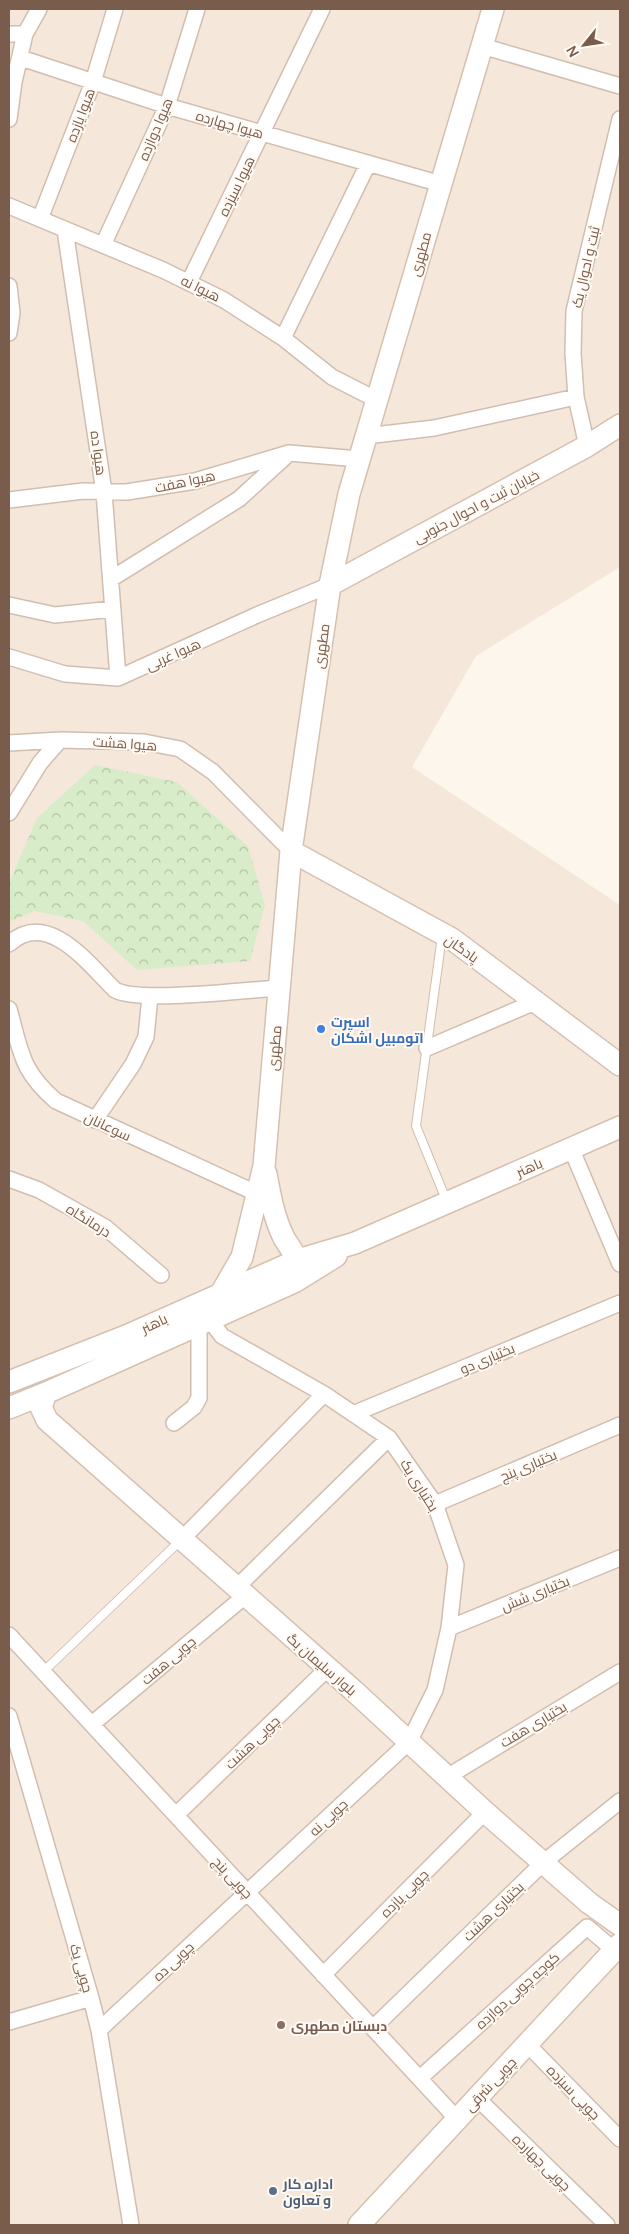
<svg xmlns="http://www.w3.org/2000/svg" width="629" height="2234" font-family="Manrope,Cairo,sans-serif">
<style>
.residential{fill:#f5e8da}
.forest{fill:url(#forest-crowns)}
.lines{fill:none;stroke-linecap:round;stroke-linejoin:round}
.lane-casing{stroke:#d1beb0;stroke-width:10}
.street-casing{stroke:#d1beb0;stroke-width:18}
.secondary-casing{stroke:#d6c0b0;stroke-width:24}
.lane{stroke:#fff;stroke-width:8}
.street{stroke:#fff;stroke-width:15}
.secondary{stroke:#fff;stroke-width:21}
.shop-dot{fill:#3f7fe0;stroke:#fffaf3;stroke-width:2}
.education-dot{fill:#8d6e63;stroke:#fffaf3;stroke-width:2}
.service-dot{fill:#5c6f8a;stroke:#fffaf3;stroke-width:2}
.labels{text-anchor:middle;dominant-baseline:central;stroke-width:4;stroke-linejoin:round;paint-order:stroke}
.street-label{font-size:14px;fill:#7a5c4d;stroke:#fffaf3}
.shop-label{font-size:14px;font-weight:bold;fill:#366cbe;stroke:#fffaf3;text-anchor:start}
.education-label{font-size:14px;font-weight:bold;fill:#785e54;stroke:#fffaf3;text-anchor:start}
.service-label{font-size:14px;font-weight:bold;fill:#4e5e75;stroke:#fffaf3;text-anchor:start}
</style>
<defs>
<pattern id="forest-crowns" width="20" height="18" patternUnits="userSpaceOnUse" patternTransform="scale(1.25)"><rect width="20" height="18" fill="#d8ecc9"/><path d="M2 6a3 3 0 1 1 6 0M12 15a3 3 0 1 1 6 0" fill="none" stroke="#b4c2a5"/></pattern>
</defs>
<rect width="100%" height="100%" fill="#fdf6ec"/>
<path class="residential" d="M 9,9 L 620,9 L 620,567 L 476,656 L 412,767 L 620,905 L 620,2225 L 9,2225 Z"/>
<path class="forest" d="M 95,765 L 177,782 L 248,846 L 265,905 L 250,961 L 137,970 L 83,921 L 34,911 L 9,922 L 9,883 L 37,818 Z"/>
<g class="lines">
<g class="lane-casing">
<path id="lane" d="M 442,936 L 416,1126 L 447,1202
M 43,1672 L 181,1540"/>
</g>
<g class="street-casing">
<path id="street" d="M 9,34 L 25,34
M 482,46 L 620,86
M 21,58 L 167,106 L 441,184
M 9,119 L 14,82 L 25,34 L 39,9
M 9,206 L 163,270 L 224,300 L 283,338 L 332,377 L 377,400
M 40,219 L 93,82 L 115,9
M 65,230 L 104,492 L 118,678
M 103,245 L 167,106 L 197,9
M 189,282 L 322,9
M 9,286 L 12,313 L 9,333
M 283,338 L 368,164
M 366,436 L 434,428 L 576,397
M 587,446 L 576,397 L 573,353 L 574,311 L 620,119
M 9,500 L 83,491 L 127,492 L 195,481 L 289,453 L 359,459
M 111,579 L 239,499 L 285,457
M 9,605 L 55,615 L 113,609
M 9,657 L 65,674 L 118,678 L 257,615 L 330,585
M 9,743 L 60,740 L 144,742 L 180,749 L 213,772 L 291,851
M 9,813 L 40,763 L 60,740
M 9,944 C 48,908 89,965 115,990 C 138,1003 247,990 279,988
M 9,1009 C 21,1052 21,1071 56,1101 L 258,1194
M 427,1048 L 535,1002
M 95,1120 L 133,1064 L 146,1037 L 150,996
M 571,1148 L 620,1264
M 9,1179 L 39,1190 L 105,1227 L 161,1275
M 353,1414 L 620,1303
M 174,1423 L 194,1407 L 199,1398 L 199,1325
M 435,1504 L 620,1425
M 181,1540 L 324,1394
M 236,1588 L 389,1438
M 449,1628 L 620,1558
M 9,1635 L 457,2119
M 9,1716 L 91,1998 L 99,2030 L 131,2225
M 92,1724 L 245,1596
M 447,1777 L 620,1672
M 176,1815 L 328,1668
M 323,1975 L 485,1812
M 9,2022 L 91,1998
M 373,2028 L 544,1862 L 620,1801
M 99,2030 L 409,1742 L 435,1690 L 449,1628 L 456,1565 L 435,1504 L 389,1438 L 324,1394 L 222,1336 L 210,1320
M 527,2044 L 620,2139
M 420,2078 L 587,1927 L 614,1950
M 477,2098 L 607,2225"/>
</g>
<g class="secondary-casing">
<path id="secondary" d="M 330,585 L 587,446 L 620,425
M 291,851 L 452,939 L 620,1065
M 266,1174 C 270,1196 274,1218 284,1238 C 291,1250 301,1260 298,1274
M 220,1295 L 242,1257 L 264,1166 L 291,851 L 330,585 L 349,494 L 493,9
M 9,1382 L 126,1336 L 298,1260 L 355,1243 L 620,1127
M 46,1393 L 41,1407 L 47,1420 L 354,1691 L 485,1812 L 589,1903 L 620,1925
M 9,1408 L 46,1393 L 294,1282 L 336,1256
M 359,2225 L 620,1944"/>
</g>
<use href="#lane" class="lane"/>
<use href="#street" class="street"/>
<use href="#secondary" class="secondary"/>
</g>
<circle class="shop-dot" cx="321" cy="1029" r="5"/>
<circle class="education-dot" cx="281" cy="2025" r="5"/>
<circle class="service-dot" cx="273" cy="2191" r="5"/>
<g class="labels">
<g class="street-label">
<text transform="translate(80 115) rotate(-69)">هیوا یازده</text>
<text transform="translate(230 124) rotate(16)">هیوا چهارده</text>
<text transform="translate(155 129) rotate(-67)">هیوا دوازده</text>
<text transform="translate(236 186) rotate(-64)">هیوا سیزده</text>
<text transform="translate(420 254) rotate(-74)">مطهری</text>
<text transform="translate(585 267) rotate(-77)">ثبت و احوال یک</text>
<text transform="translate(201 288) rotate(26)">هیوا نه</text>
<text transform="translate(99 453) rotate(82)">هیوا ده</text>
<text transform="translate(185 481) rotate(-12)">هیوا هفت</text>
<text transform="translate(476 506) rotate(-28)">خیابان ثبت و احوال جنوبی</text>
<text transform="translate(321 646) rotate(-82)">مطهری</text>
<text transform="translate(173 654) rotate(-24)">هیوا غربی</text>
<text transform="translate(125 743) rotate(4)">هیوا هشت</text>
<text transform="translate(462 948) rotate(35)">پادگان</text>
<text transform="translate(274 1048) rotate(-85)">مطهری</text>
<text transform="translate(108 1126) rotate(25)">سوعانان</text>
<text transform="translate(529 1167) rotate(-24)">باهنر</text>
<text transform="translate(89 1220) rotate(32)">درمانگاه</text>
<text transform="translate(154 1323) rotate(-25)">باهنر</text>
<text transform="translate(487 1358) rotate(-23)">بختیاری دو</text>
<text transform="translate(528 1465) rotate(-23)">بختیاری پنج</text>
<text transform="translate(420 1485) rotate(58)">بختیاری یک</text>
<text transform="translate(535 1593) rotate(-22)">بختیاری شش</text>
<text transform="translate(168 1660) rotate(-40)">چوپی هفت</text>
<text transform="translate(322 1664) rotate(41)">بلوار سلیمان بگ</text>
<text transform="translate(533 1724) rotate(-31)">بختیاری هفت</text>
<text transform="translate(252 1742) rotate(-44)">چوپی هشت</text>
<text transform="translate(328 1817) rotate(-43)">چوپی نه</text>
<text transform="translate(233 1877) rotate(47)">چوپی پنج</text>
<text transform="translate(404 1893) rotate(-45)">چوپی یازده</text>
<text transform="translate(493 1911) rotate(-44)">بختیاری هشت</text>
<text transform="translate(173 1961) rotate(-43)">چوپی ده</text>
<text transform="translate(82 1968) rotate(74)">چوپی یک</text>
<text transform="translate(517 1990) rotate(-42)">کوچه چوپی دوازده</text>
<text transform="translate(490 2084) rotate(-47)">چوپی شرقی</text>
<text transform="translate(574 2092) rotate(46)">چوپی سیزده</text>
<text transform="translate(542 2162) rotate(44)">چوپی چهارده</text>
</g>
<g class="shop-label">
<text x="331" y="1021">اسپرت<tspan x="331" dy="16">اتومبیل اشکان</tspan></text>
</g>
<g class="education-label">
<text x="291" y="2025">دبستان مطهری</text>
</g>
<g class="service-label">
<text x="283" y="2183">اداره کار<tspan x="283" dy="16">و تعاون</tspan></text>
</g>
</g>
<rect width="629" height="2234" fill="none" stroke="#7a5c4d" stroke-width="20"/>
<g transform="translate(584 45) rotate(240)" stroke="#fffaf3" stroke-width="4" paint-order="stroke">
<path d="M0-4L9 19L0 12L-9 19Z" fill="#7a5c4d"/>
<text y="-8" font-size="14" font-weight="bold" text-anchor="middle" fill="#7a5c4d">N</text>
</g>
</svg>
